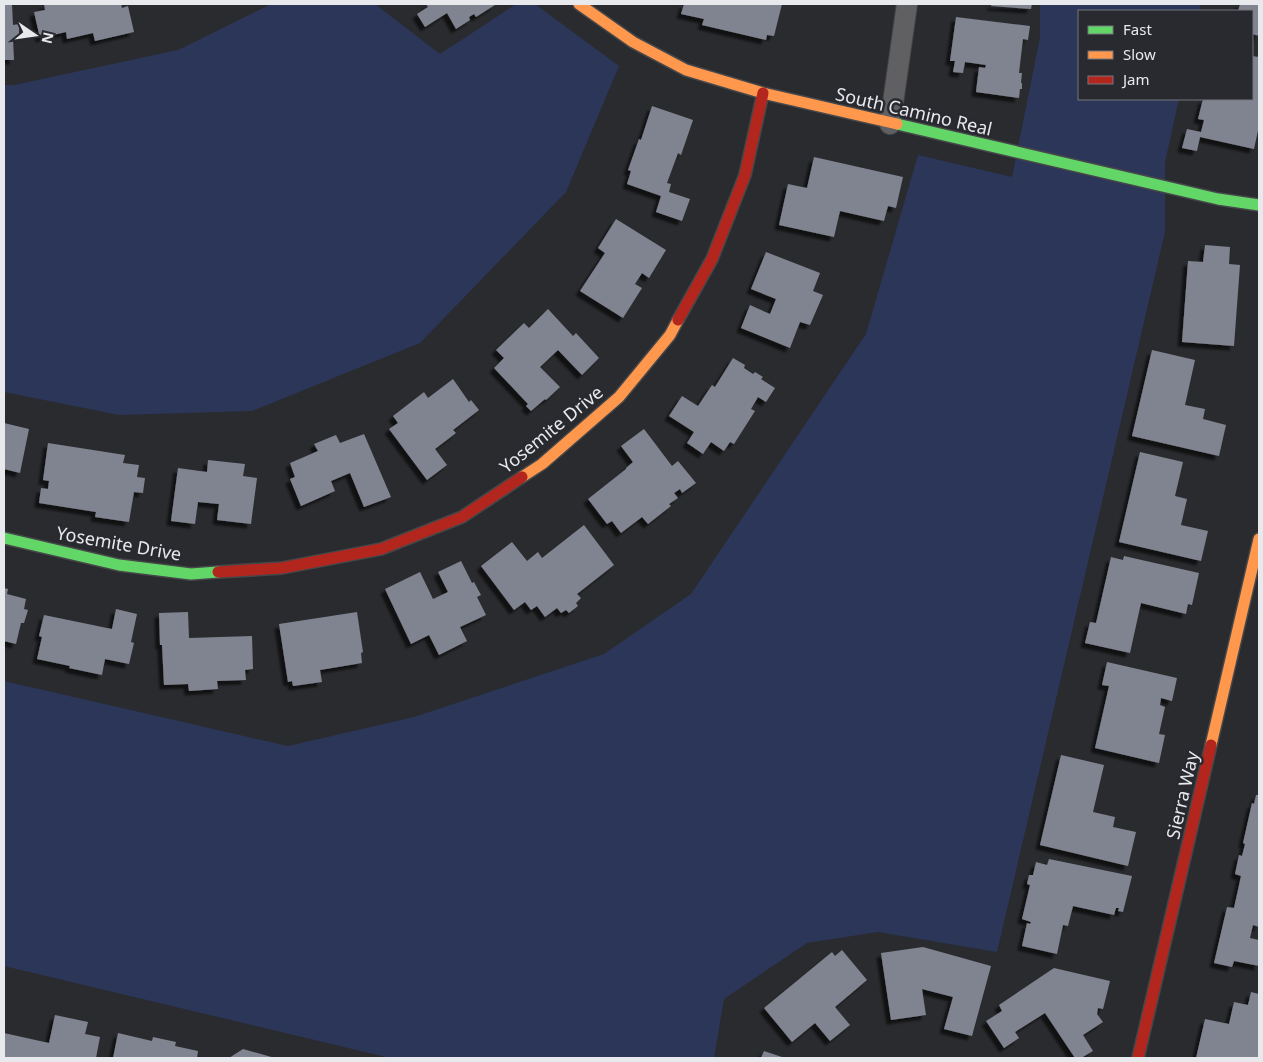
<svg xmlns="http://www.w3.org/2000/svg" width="1263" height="1062" font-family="'Noto Sans',sans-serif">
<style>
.grass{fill:#2b3659}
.building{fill:#808490;filter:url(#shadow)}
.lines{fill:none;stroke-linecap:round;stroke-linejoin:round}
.street-casing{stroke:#46474a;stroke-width:22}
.fast-casing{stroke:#46474a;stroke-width:14}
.slow-casing{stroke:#46474a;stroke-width:14}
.jam-casing{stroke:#46474a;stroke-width:14}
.street{stroke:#606062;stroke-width:20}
.fast{stroke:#63d668;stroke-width:11}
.slow{stroke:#ff974d;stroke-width:11}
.jam{stroke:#b3261e;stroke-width:11}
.labels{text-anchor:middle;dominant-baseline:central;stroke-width:5;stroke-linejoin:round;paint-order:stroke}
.street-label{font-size:18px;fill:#e8e9ed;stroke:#282a30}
</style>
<defs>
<filter id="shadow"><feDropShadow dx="-4.5" dy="4.5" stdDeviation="1" flood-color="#0009"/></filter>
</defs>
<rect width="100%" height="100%" fill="#2a2b2e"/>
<path class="grass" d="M 271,4 L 375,4 L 440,54 L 516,4 L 535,4 L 619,66 L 566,192 L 420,343 L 252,411 L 119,415 L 4,392 L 4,85 L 14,85 L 178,50 Z
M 1040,4 L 1201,4 L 1199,11 L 1079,11 L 1079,99 L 1179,99 L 1165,162 L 1165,232 L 997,952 L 878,932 L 807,943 L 724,999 L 714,1058 L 390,1058 L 4,966 L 4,681 L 288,746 L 414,717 L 604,654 L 691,594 L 866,334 L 918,155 L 1012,177 L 1040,37 Z"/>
<path class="building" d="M 4,4 L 12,4 L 13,25 L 19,24 L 19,38 L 13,39 L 14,60 L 4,60 Z
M 44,4 L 121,4 L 122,8 L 128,6 L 134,32 L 95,41 L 93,33 L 67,39 L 66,32 L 40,38 L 34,12 L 45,10 Z
M 426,4 L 494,4 L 495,5 L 476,17 L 474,14 L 469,17 L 470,20 L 456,29 L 447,13 L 425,27 L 417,14 L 428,7 Z
M 684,4 L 782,4 L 774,36 L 767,35 L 766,40 L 702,25 L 704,19 L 681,14 Z
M 992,4 L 1032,4 L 1031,9 L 991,6 Z
M 1240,4 L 1259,4 L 1259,36 L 1252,34 L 1252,11 L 1238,11 Z
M 956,17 L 1030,26 L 1028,40 L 1023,39 L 1019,73 L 1022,73 L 1021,83 L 1022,83 L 1022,89 L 1020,89 L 1019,98 L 976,92 L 979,67 L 985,68 L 986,65 L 965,62 L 963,73 L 953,72 L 955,61 L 950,61 Z
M 1252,56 L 1259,57 L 1259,103 L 1258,109 L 1259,109 L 1259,126 L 1254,149 L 1200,137 L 1197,151 L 1182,148 L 1187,129 L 1201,132 L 1204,120 L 1198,119 L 1203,99 L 1252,99 Z
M 652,106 L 693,120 L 681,155 L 678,153 L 667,183 L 671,184 L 669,192 L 690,199 L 682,221 L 656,212 L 661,196 L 627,184 L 631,171 L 628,170 L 639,139 L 641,140 Z
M 814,157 L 903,177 L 896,208 L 888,206 L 884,221 L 840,211 L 834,237 L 779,225 L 788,184 L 807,188 Z
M 616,219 L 666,250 L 649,278 L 642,273 L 635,284 L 642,288 L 623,318 L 580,291 L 605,253 L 598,248 Z
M 1205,245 L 1230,247 L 1229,264 L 1240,265 L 1234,346 L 1182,342 L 1188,261 L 1203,262 Z
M 766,252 L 820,273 L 813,291 L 823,295 L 810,325 L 800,322 L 790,348 L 741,328 L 750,305 L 770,314 L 776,299 L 751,289 Z
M 548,309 L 573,336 L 576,333 L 599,358 L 582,375 L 558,350 L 540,367 L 560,387 L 546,400 L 545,399 L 531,411 L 526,406 L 528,404 L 494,368 L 504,358 L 496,350 L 524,323 L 529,328 Z
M 1152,350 L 1195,360 L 1185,405 L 1205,409 L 1203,419 L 1226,425 L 1219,456 L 1132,436 Z
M 733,358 L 745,365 L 744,368 L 753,374 L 755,372 L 763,377 L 761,379 L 775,388 L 766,402 L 758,397 L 751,409 L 755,411 L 734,444 L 730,442 L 724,451 L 711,442 L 703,454 L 687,443 L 694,432 L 669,416 L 682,396 L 698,406 L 712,385 L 715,387 Z
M 453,379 L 469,402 L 471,400 L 479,410 L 453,430 L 456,433 L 435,449 L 447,465 L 427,480 L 389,429 L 398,423 L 393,416 L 424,392 L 428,398 Z
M 4,423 L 29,429 L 20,473 L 4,469 Z
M 644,429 L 672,466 L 678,461 L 696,483 L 682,493 L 680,489 L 674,493 L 678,498 L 669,504 L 671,506 L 648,524 L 642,517 L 621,533 L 612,521 L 607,524 L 588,499 L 626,469 L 626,468 L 633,462 L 621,446 Z
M 364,434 L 391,497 L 364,507 L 350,473 L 331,481 L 335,491 L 301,506 L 290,479 L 295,477 L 290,463 L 318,451 L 314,444 L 336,435 L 340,443 Z
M 48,443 L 125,455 L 123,463 L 139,465 L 137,477 L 145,478 L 143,493 L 134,492 L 129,522 L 95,517 L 96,512 L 39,503 L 41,488 L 48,489 L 49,481 L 43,480 Z
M 1140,452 L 1183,462 L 1175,496 L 1187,499 L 1181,525 L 1208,531 L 1201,561 L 1119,542 Z
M 208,460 L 245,464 L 243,476 L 257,478 L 251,524 L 217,520 L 219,504 L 198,502 L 195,524 L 171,521 L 178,468 L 207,472 Z
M 584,525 L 614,565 L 577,594 L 581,598 L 576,603 L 578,606 L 569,613 L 566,610 L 561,613 L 557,608 L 545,617 L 537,606 L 531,610 L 525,602 L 514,610 L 481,566 L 512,542 L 527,561 L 538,552 L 542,558 Z
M 1124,556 L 1199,573 L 1192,605 L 1188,604 L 1186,614 L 1141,603 L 1130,653 L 1085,643 L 1090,622 L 1096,623 L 1111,557 L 1123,560 Z
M 461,561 L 472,583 L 474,582 L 481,595 L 477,597 L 486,615 L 460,627 L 467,641 L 439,655 L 429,635 L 411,644 L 385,589 L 420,572 L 433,599 L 448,592 L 438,572 Z
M 4,588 L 8,589 L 7,594 L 26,599 L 24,609 L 28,610 L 24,623 L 21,623 L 16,644 L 4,641 Z
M 116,609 L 137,614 L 131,642 L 134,643 L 129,664 L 105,659 L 102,675 L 69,668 L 70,666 L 37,659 L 42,637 L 39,636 L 44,615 L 112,629 Z
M 188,612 L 189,638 L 252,636 L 253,669 L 245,670 L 246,680 L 217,681 L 218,689 L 189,691 L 188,684 L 164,685 L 162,645 L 160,645 L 159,613 Z
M 357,612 L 363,652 L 361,653 L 362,663 L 320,670 L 322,682 L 293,686 L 292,681 L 288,682 L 279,624 Z
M 1107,662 L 1177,678 L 1172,701 L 1161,698 L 1160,705 L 1165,707 L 1159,734 L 1165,735 L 1159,763 L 1095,748 L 1109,686 L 1102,685 Z
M 1061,755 L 1104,765 L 1093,812 L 1115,817 L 1113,827 L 1136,832 L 1128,866 L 1040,845 Z
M 1256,795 L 1259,795 L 1259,927 L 1253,925 L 1250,938 L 1259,940 L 1259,966 L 1234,961 L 1232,967 L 1214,963 L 1227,907 L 1234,908 L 1241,876 L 1235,874 L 1239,855 L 1242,856 L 1245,844 L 1243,843 L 1252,803 L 1254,804 Z
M 1049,859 L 1132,876 L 1123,912 L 1118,911 L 1119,908 L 1116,908 L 1114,915 L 1073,906 L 1068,926 L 1063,925 L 1057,954 L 1022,946 L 1027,923 L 1030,924 L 1031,922 L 1022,919 L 1030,885 L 1027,884 L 1029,875 L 1033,875 L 1036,862 L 1047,865 Z
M 923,947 L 991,966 L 972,1036 L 944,1029 L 953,997 L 922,989 L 926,1015 L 891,1020 L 881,953 Z
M 842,950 L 867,980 L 835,1007 L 850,1025 L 830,1041 L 815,1023 L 792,1042 L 764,1008 L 832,952 L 835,956 Z
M 1054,968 L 1110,981 L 1103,1009 L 1098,1008 L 1097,1014 L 1103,1022 L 1083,1035 L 1093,1051 L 1081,1058 L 1075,1058 L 1045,1013 L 1015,1032 L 1019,1038 L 1004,1048 L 986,1021 L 1002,1011 L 999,1005 Z
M 1251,992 L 1259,994 L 1259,1058 L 1196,1058 L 1205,1019 L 1229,1024 L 1234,1002 L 1248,1005 Z
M 55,1015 L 88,1022 L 85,1034 L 100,1037 L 96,1058 L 4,1058 L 4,1033 L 49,1043 Z
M 118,1033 L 152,1041 L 153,1037 L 176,1042 L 175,1046 L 198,1051 L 197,1058 L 113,1058 Z
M 243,1049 L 275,1058 L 229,1058 Z
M 764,1051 L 785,1058 L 761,1058 Z"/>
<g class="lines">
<g class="street-casing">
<path id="street" d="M 890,124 L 907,4"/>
</g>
<g class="fast-casing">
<path id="fast" d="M 897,124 L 1218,199 L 1259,205
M 4,538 L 119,565 L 191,574 L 218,572"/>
</g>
<g class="slow-casing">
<path id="slow" d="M 579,4 L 633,42 L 686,70 L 763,93 L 897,124
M 522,477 L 542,464 L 619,397 L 670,335 L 678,320
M 1211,745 L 1259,539"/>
</g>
<g class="jam-casing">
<path id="jam" d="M 678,320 L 712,259 L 745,175 L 763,93
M 218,572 L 282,568 L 381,549 L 462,517 L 522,477
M 1138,1058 L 1211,745"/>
</g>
<use href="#street" class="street"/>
<use href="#fast" class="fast"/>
<use href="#slow" class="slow"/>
<use href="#jam" class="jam"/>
</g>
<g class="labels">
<g class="street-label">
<text transform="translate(914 111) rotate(13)">South Camino Real</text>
<text transform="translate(551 429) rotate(-39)">Yosemite Drive</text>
<text transform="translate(119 543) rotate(10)">Yosemite Drive</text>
<text transform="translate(1182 795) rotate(-77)">Sierra Way</text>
</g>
</g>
<rect width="1263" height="1062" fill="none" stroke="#e8e9ed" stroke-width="10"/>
<rect x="1078" y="10" width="175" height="90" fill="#282a30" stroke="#75767c"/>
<rect x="1088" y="26" width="25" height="8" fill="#63d668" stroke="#75767c"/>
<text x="1123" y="35" font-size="15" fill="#e8e9ed">Fast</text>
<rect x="1088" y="51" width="25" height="8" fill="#ff974d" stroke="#75767c"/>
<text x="1123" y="60" font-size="15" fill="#e8e9ed">Slow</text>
<rect x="1088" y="76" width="25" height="8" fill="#b3261e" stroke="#75767c"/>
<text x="1123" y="85" font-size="15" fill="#e8e9ed">Jam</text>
<g transform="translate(35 35) rotate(103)" stroke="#282a30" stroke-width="4" paint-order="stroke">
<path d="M0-4L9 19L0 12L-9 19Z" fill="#e8e9ed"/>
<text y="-8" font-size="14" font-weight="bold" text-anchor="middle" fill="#e8e9ed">N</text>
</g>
</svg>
